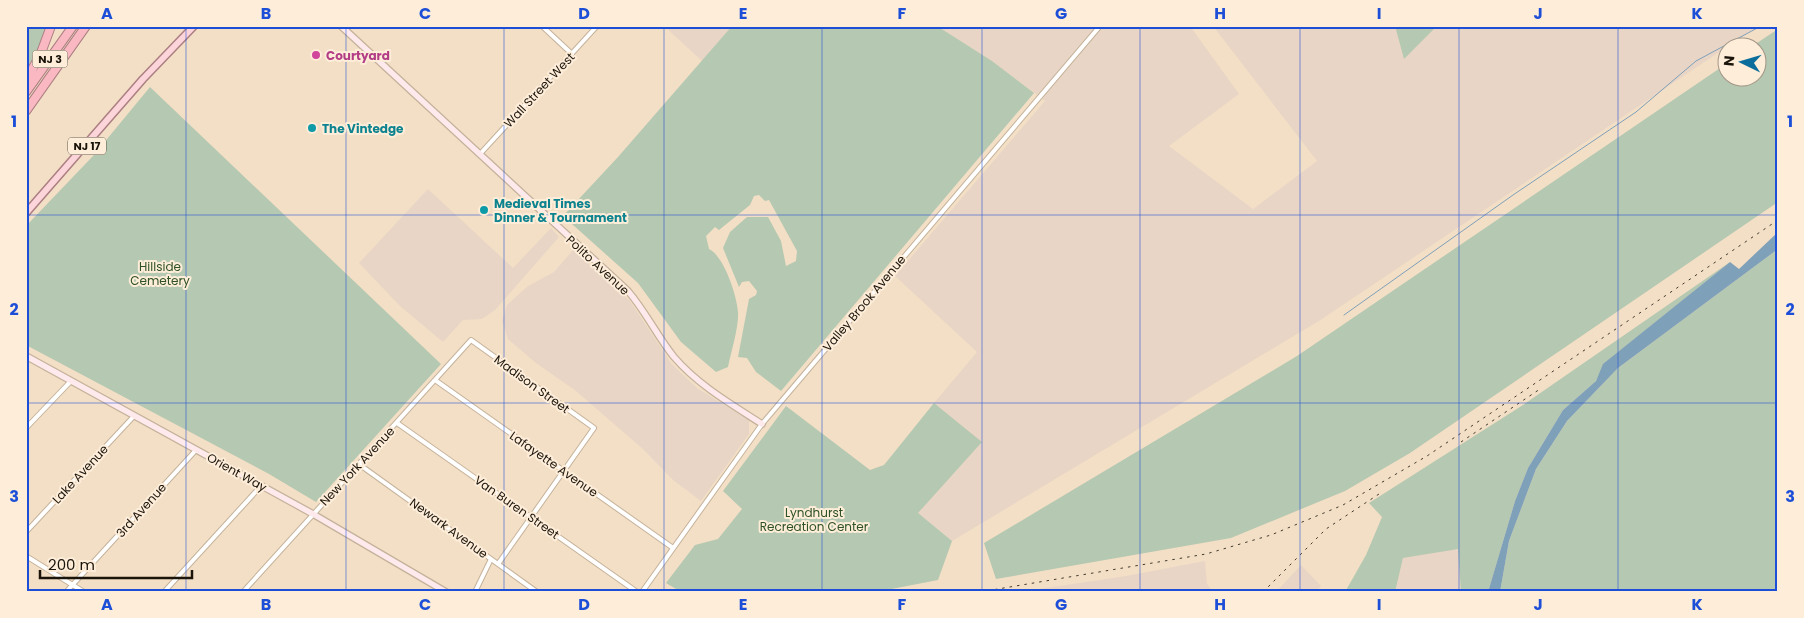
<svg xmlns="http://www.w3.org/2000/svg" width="1804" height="618" font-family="Poppins,sans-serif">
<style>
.industrial{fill:#e8d5c5}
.green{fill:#b5c8b1}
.water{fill:#7fa0b9}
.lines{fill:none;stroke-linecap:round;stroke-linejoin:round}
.stream{stroke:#7fa0b9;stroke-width:1}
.street-casing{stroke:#c5b29a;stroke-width:6}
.secondary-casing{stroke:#c5b29a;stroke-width:8}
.primary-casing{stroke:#ac7f82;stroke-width:9}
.highway-casing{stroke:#ac7f82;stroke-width:10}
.street{stroke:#fff;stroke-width:4}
.secondary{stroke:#feeaed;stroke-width:5.5}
.primary{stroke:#fcd5da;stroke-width:6}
.highway{stroke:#fab9c2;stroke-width:8}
.rail{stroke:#42392d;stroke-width:1;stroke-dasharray:2.5 5;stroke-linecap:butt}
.grid{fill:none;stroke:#1d4ed8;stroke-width:1;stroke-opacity:0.55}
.hotel-dot{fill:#d1479c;stroke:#fdedd9;stroke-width:2}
.culture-dot{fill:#0f9aa8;stroke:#fdedd9;stroke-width:2}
.labels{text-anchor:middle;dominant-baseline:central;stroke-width:4;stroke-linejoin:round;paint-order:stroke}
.shield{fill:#fdedd9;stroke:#5f5549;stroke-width:1}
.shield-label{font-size:11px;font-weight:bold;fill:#1b140b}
.hotel-label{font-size:12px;font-weight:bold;fill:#b23c85;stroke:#fdedd9;text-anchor:start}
.street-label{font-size:12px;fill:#1b140b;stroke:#fdedd9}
.culture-label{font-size:12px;font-weight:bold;fill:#0d838f;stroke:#fdedd9;text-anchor:start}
.park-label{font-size:12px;fill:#2e5125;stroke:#fdedd9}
.neatline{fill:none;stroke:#1d4ed8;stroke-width:2}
.grid-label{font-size:16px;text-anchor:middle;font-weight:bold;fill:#1d4ed8}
</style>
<rect width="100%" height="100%" fill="#f3dfc6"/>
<path class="industrial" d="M 664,26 L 732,26 L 702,61 Z
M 937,26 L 1190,26 L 1239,94 L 1169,146 L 1253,209 L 1317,161 L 1213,26 L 1395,26 L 1404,58 L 1437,26 L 1758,26 L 1322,319 L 952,541 L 917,513 L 982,442 L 934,403 L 977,352 L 895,276 L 1045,101 L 992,61 Z
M 428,189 L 513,268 L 551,228 L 559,237 L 495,310 L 482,319 L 463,320 L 443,342 L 400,306 L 359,263 Z
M 574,249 L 630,301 L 671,363 L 681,373 L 697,388 L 749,420 L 749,434 L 701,501 L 673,480 L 644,450 L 576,391 L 536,363 L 508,339 L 502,321 L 507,305 L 528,286 L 554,272 Z
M 1459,548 L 1461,592 L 1395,592 L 1403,558 Z
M 1205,561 L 1207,584 L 1213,592 L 1019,592 L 1126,576 Z
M 1301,565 L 1321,586 L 1316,592 L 1276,592 Z"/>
<path class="green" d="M 26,26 L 48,26 L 37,57 L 26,70 Z
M 732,26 L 937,26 L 992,61 L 1034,93 L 781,391 L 756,372 L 747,358 L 738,357 L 749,299 L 756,295 L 757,291 L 749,281 L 742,282 L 739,287 L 723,248 L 730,232 L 747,217 L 768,217 L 781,241 L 786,266 L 796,261 L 797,251 L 769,200 L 765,201 L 759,195 L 754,196 L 750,205 L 719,230 L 715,227 L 706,236 L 709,249 C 724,256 737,296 738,312 C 739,327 731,352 728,367 L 716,372 L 681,342 L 638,283 L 563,216 L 618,157 Z
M 1395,26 L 1437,26 L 1404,59 Z
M 1778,29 L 1778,202 L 1410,453 L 1345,491 L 1231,538 L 996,579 L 984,543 L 1297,356 L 1726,64 L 1726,78 L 1756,78 L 1756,48 L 1751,47 Z
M 150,87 L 441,364 L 316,502 L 269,474 L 26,345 L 26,226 L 93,156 Z
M 1778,249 L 1778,592 L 1500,592 L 1509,541 L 1536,469 L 1567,421 L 1618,368 Z
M 1730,262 L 1604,364 L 1596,381 L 1563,410 L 1528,468 L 1515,501 L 1488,592 L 1461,592 L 1458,549 L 1403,558 L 1395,592 L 1345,592 L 1366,555 L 1382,517 L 1369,503 L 1523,405 Z
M 934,403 L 982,442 L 918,513 L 952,541 L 938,580 L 876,592 L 681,592 L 666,583 L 695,545 L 718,539 L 742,509 L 723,491 L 786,406 L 870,470 L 884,465 Z"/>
<path class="water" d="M 1778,232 L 1778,249 L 1618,368 L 1567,421 L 1536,469 L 1509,541 L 1500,592 L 1488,592 L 1515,501 L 1528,468 L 1563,410 L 1596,381 L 1603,364 L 1730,262 L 1739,269 Z"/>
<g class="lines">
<path class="stream" d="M 1344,315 L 1513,195 L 1636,112 L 1696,61 L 1761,26"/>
<g class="street-casing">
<path id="street" d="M 542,26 L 572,54
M 480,154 L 597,26
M 435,380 L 673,548
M 397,423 L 637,592
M 26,428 L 71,381
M 360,465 L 537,592
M 26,532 L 134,416
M 26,556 L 84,592
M 66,592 L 196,450
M 164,592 L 261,486
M 243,592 L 471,340 L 594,428 L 498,564
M 475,592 L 491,559
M 642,592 L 762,424 L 1100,26"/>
</g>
<g class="secondary-casing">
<path id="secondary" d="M 341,26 L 628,291 C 646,312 657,336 674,357 C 698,385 731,404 762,424
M 26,356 L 313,514 L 446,592"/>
</g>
<g class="primary-casing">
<path id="primary" d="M 26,213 L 143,79 L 194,26"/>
</g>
<g class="highway-casing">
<path id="highway" d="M 26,81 L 41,53 L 51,26
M 26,92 L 73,26
M 26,111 L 86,26"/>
</g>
<use href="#street" class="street"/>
<use href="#secondary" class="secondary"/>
<use href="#primary" class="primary"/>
<use href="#highway" class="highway"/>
<path class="rail" d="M 1461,442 L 1540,389
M 980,592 L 1206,554 L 1271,535 L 1343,505 L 1427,456 L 1778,220
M 1263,592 L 1326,529 L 1379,494"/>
</g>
<path class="grid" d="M 186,26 L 186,592M 346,26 L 346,592M 504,26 L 504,592M 664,26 L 664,592M 822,26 L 822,592M 982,26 L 982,592M 1140,26 L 1140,592M 1300,26 L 1300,592M 1459,26 L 1459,592M 1618,26 L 1618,592M 26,215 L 1778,215M 26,403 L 1778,403"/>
<circle class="hotel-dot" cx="316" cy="55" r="5"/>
<g class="culture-dot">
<circle cx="312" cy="128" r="5"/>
<circle cx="484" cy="210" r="5"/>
</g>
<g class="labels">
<g class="shield">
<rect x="32.5" y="50.5" width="35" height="17" rx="4"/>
<rect x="68" y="137.5" width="38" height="17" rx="4"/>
</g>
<g class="shield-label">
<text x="50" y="59">NJ 3</text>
<text x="87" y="146">NJ 17</text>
</g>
<g class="hotel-label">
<text x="326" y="55">Courtyard</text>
</g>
<g class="street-label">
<text transform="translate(539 90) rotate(-47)">Wall Street West</text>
<text transform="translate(598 265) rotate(43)">Polito Avenue</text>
<text transform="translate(864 303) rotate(-50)">Valley Brook Avenue</text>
<text transform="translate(532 384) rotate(36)">Madison Street</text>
<text transform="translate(554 464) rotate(35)">Lafayette Avenue</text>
<text transform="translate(357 466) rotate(-47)">New York Avenue</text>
<text transform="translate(237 472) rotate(29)">Orient Way</text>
<text transform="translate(80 474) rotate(-47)">Lake Avenue</text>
<text transform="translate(517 507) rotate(35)">Van Buren Street</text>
<text transform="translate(141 510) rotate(-48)">3rd Avenue</text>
<text transform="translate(449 528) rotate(36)">Newark Avenue</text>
</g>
<g class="culture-label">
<text x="322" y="128">The Vintedge</text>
<text x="494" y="203">Medieval Times<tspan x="494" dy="14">Dinner &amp; Tournament</tspan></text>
</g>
<g class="park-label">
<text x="160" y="266">Hillside<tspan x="160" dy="14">Cemetery</tspan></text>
<text x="814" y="512">Lyndhurst<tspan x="814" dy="14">Recreation Center</tspan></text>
</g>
</g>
<rect width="1804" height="618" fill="none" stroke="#fdedd9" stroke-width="55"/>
<g transform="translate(1742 62) rotate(275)"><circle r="24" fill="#fdedd9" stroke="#a39687"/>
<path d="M0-4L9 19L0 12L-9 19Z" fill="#0a6d9b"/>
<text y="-8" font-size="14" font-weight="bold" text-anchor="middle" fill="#1b140b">N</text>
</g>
<path d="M40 570v8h152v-8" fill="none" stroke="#1b140b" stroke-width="2.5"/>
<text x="48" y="570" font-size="15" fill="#1b140b" stroke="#fdedd9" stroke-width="4" paint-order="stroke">200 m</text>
<rect x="28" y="28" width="1748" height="562" class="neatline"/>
<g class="grid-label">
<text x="107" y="19">A</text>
<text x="266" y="19">B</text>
<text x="425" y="19">C</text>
<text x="584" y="19">D</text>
<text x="743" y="19">E</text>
<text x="902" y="19">F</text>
<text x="1061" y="19">G</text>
<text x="1220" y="19">H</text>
<text x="1379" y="19">I</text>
<text x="1538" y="19">J</text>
<text x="1697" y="19">K</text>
<text x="14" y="127">1</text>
<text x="1790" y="127">1</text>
<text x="14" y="315">2</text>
<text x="1790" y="315">2</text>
<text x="14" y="502">3</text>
<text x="1790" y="502">3</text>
<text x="107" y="610">A</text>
<text x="266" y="610">B</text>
<text x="425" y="610">C</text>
<text x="584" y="610">D</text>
<text x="743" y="610">E</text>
<text x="902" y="610">F</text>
<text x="1061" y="610">G</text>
<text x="1220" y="610">H</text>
<text x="1379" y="610">I</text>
<text x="1538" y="610">J</text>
<text x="1697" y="610">K</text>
</g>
</svg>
